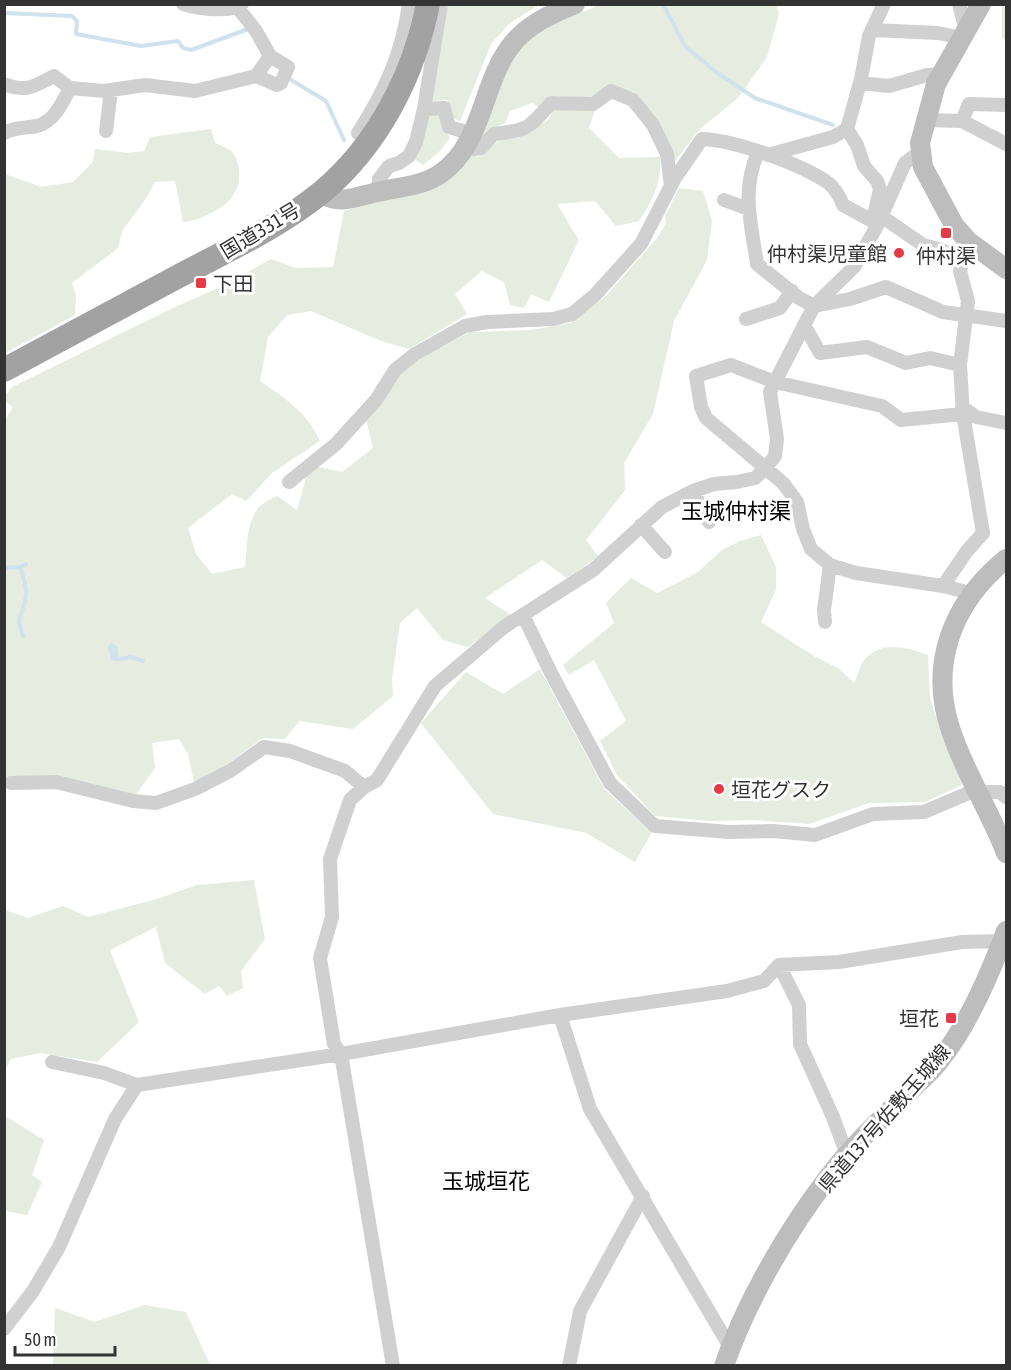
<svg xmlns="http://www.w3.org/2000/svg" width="1011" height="1370" font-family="'Asap Condensed','Noto Sans JP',sans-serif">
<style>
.green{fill:#e6ecdf}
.water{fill:#cfe2ee}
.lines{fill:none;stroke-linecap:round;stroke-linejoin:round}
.stream{stroke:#cfe2ee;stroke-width:4}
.minor{stroke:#d0d0d0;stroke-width:14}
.secondary{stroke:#bdbdbd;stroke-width:20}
.trunk{stroke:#a2a2a2;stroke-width:24}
.poi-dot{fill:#e63946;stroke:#fff;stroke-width:2}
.labels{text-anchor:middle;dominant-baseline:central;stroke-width:6;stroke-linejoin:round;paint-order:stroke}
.street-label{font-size:20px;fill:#333;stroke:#fff}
.poi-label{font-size:20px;fill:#333;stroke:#fff;text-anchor:end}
.quarter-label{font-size:22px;fill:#000;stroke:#fff}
</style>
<rect width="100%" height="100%" fill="#fff"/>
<path class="green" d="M 1002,4 L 1006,5 L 1006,42 L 1002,37 Z
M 445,5 L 539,5 L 510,23 L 491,44 L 460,121 L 454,118 L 447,100 L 432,101 Z
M 598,5 L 776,5 L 779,14 L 767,57 L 738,98 L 701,128 L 674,162 L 657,122 L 635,93 L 608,86 L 589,97 L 549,96 L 539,108 L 532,103 L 510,111 L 505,123 L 492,129 L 480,142 L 475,140 C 496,96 509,46 554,22 C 568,14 585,13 598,5 Z
M 554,110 L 595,110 L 589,128 L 619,158 L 660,157 C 662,181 653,201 639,221 L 616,226 L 595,201 L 557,204 L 579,240 L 549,302 L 531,294 L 524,308 L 510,305 L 504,282 L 482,271 L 455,294 L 467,314 L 409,349 L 381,341 L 311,311 L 287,315 L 268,337 L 260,381 C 285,398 308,413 320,441 L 272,473 L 246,501 L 232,494 L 188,528 L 196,554 L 212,574 L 245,567 C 248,546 245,517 264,503 C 267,500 273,498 277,496 L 297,510 L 307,475 L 319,467 L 342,472 L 373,448 L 366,420 L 400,374 L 423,357 L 470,332 L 531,330 L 570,323 L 606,296 L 657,238 L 666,224 L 665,216 L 679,188 L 703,191 L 712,221 L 707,260 L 674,321 L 653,414 L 624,463 L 625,490 L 586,540 L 598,556 L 568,579 L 542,560 L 485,598 L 511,615 L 468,647 L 443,640 L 417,608 L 400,623 L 392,679 L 393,696 L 353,729 L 299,721 L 285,739 L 263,738 L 223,767 L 194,782 L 188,754 L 179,739 L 152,743 L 155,768 L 135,796 L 10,778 L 5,784 L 4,421 L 13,407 L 5,402 L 4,397 L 12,387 L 175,307 L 223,286 L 271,259 L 296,268 L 333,267 L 344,211 L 424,190 L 467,151 L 477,157 L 504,137 L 527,134 L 548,120 Z
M 439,113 L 445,131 L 450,138 L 439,152 L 423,165 L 414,159 L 428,114 Z
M 211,129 L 215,143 C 220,145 228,148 232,152 C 240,161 242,181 235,192 C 228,207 200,221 183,222 L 175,181 L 155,182 L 145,200 L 122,231 L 118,248 L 72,283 L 76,295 L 75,315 L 5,353 L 5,174 L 41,187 L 73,182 L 93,162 L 95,149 L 129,153 L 144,151 L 150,137 Z
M 761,535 L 776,567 L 776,590 L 761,622 L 814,656 L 838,668 L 854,683 C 858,676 860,664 866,658 C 883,640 908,648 928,655 L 930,698 L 944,742 L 966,783 L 925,802 L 869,803 L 809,824 L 753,820 L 710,821 L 655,816 L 617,775 L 600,741 L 626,721 L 594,660 L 569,675 L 563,665 L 614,623 L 606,603 L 631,578 L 657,593 L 698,572 L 722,550 L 740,541 Z
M 540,669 L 605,790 L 652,832 L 635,862 L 586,833 L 493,814 L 421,723 L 466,672 L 503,694 Z
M 254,880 L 265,939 L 241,971 L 243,988 L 227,996 L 219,986 L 205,994 L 165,963 L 156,927 L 110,950 L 139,1022 L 97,1062 L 40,1053 L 11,1059 L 5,1070 L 5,910 L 28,918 L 63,906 L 88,917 L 157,899 L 197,885 Z
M 5,1116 L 44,1140 L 32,1175 L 42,1182 L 27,1215 L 5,1211 Z
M 144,1305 L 186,1312 L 210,1365 L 53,1365 L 55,1308 L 95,1322 Z"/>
<path class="water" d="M 112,643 L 117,646 L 119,662 L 111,660 L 108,646 Z"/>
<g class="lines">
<path class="stream" d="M 663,4 L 685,46 L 716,72 L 755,98 L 833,125
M 4,13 L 72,16 L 77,21 L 76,34 L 141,46 L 178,41 L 183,48 L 191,50 L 248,29
M 288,78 L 326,101 L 344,140
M 4,568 L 20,567
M 23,636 C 14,613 25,615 26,595 C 27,586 23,576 20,567 L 26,564
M 119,659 L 131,657 L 143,661"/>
<path class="minor" d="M 183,4 C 197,9 231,13 242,4
M 959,4 L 966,31
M 238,8 L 256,31 L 270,56 L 256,76
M 872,30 L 938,33 L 962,38
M 860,83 L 889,86 L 927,75 L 942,74
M 4,84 C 27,93 34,86 54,76 L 70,88 L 104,91 L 145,85 L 195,91 L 256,76 L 277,85 L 281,83 L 288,67 L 270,56
M 424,109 L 444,108 L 449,127 L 463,131 L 468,142 L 474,149 L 481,148 L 494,134 C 528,130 528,129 551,103 L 593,104 L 611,91 L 633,100 L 653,125 L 667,154 L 671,186
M 926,120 L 962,121 L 969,104 L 1006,105
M 962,121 L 1006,144
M 847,129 L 857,145 L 864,166 L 877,181 L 880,189 L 874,216
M 106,131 L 111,90
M 4,133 C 15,127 26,128 37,126 C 54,122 63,102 70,88
M 358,133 C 385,91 402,54 409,4
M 758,152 C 741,192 751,222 757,264 L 799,298 L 814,306 L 850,299 L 886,287 L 943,312 L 1006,321
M 768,155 L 833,137 L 847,129 L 861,79 L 869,36 L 884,4
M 378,192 L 379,179 L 389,166 L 399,163 L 409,156 L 416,142 L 424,109 L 441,4
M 724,200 L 749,209
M 881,216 L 923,245 L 939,249 L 963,259
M 968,241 L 960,271 L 968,301 L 960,365 L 963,414 L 983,533 L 967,551 L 943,586 L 971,593
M 746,319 L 780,308 L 792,291
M 804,325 L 820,353 L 867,347 L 906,363 L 930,358 L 960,365
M 962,407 L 976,417 L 1006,423
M 289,482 L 336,444 L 376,400 L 395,370 L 415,354 L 465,326 L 487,322 L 553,319 L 572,314 L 595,295 L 641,244 L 675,178 L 702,139 C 735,140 800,164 827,182 C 835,188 840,197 843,205 L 878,224
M 693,491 L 709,522
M 641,525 L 665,552
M 943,586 L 856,573 L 830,565 L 811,549 L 803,529 L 797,502 L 783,483 L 706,418 L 701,407 L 696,376 L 731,365 L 775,382 L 882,406 L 901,420 L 963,414
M 523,615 L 551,673 L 610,783 L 655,826 L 729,832 L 773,831 L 815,835 L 873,814 L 924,812 L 971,792 L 1000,792 L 1006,797
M 825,622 L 824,610 L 830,565
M 11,783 L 56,782 L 133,801 L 156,803 L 195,789 L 230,771 L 264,747 L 290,751 L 345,771 L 364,787
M 779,965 L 799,1005 L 800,1044 L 833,1117 L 847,1155
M 560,1015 L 590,1109 L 730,1347
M 52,1062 L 104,1073 L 137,1085 L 341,1054 L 560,1015 L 727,991 L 764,981 L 779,965 L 839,962 L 962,942 L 1003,941
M 4,1329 L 33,1291 L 59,1247 L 115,1119 L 137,1085
M 393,1366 L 341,1054 L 334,1044 L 320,958 L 332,917 L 330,859 L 350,800 L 364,787 L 377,780 L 435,686 L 504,627 L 593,570 L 662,507 L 693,491 L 714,484 L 737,482 L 755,478 L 765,469 L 775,456 L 777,439 L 770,392 L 775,382 L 814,306 L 854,267 L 878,224 L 905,163 L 920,152
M 569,1366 L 580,1311 L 643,1196"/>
<path class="secondary" d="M 981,4 L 936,84 L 920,143 L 923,167 L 954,225 L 968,241 L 1006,269
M 321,193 C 341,206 357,196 378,192 C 398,187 423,186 440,174 C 483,145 481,86 510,47 C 526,25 551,14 575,4
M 1006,559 C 953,602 928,664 951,731 C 965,773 990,811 1006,853
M 724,1366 C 745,1304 787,1231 827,1179 C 852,1145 885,1116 915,1086 C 923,1078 933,1070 940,1060 C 969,1024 990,974 1006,931"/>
<path class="trunk" d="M 4,370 C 62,339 119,308 177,277 C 226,251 279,227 322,192 C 378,145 414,75 428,4"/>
</g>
<g class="poi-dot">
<rect x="940" y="227" width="12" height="12" rx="3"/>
<circle cx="899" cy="253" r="6"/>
<rect x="195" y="277" width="12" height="12" rx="3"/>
<circle cx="719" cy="789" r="6"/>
<rect x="945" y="1012" width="12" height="12" rx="3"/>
</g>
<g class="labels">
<g class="street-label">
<text transform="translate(260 230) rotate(-31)">国道331号</text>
<text transform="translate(884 1118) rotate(-49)">県道137号佐敷玉城線</text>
</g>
<g class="poi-label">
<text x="887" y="253">仲村渠児童館</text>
<text x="946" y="255" text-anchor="middle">仲村渠</text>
<text x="213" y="283" text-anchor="start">下田</text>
<text x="731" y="789" text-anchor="start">垣花グスク</text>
<text x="939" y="1018">垣花</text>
</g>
<g class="quarter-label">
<text x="736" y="511">玉城仲村渠</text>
<text x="486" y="1181">玉城垣花</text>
</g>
</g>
<rect width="1011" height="1370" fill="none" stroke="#333333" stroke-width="12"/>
<path d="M15 1346v9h100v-9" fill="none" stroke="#333333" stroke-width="3"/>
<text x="24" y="1346" font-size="18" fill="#333333" stroke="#ffffff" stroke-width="4.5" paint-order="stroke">50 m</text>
</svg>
